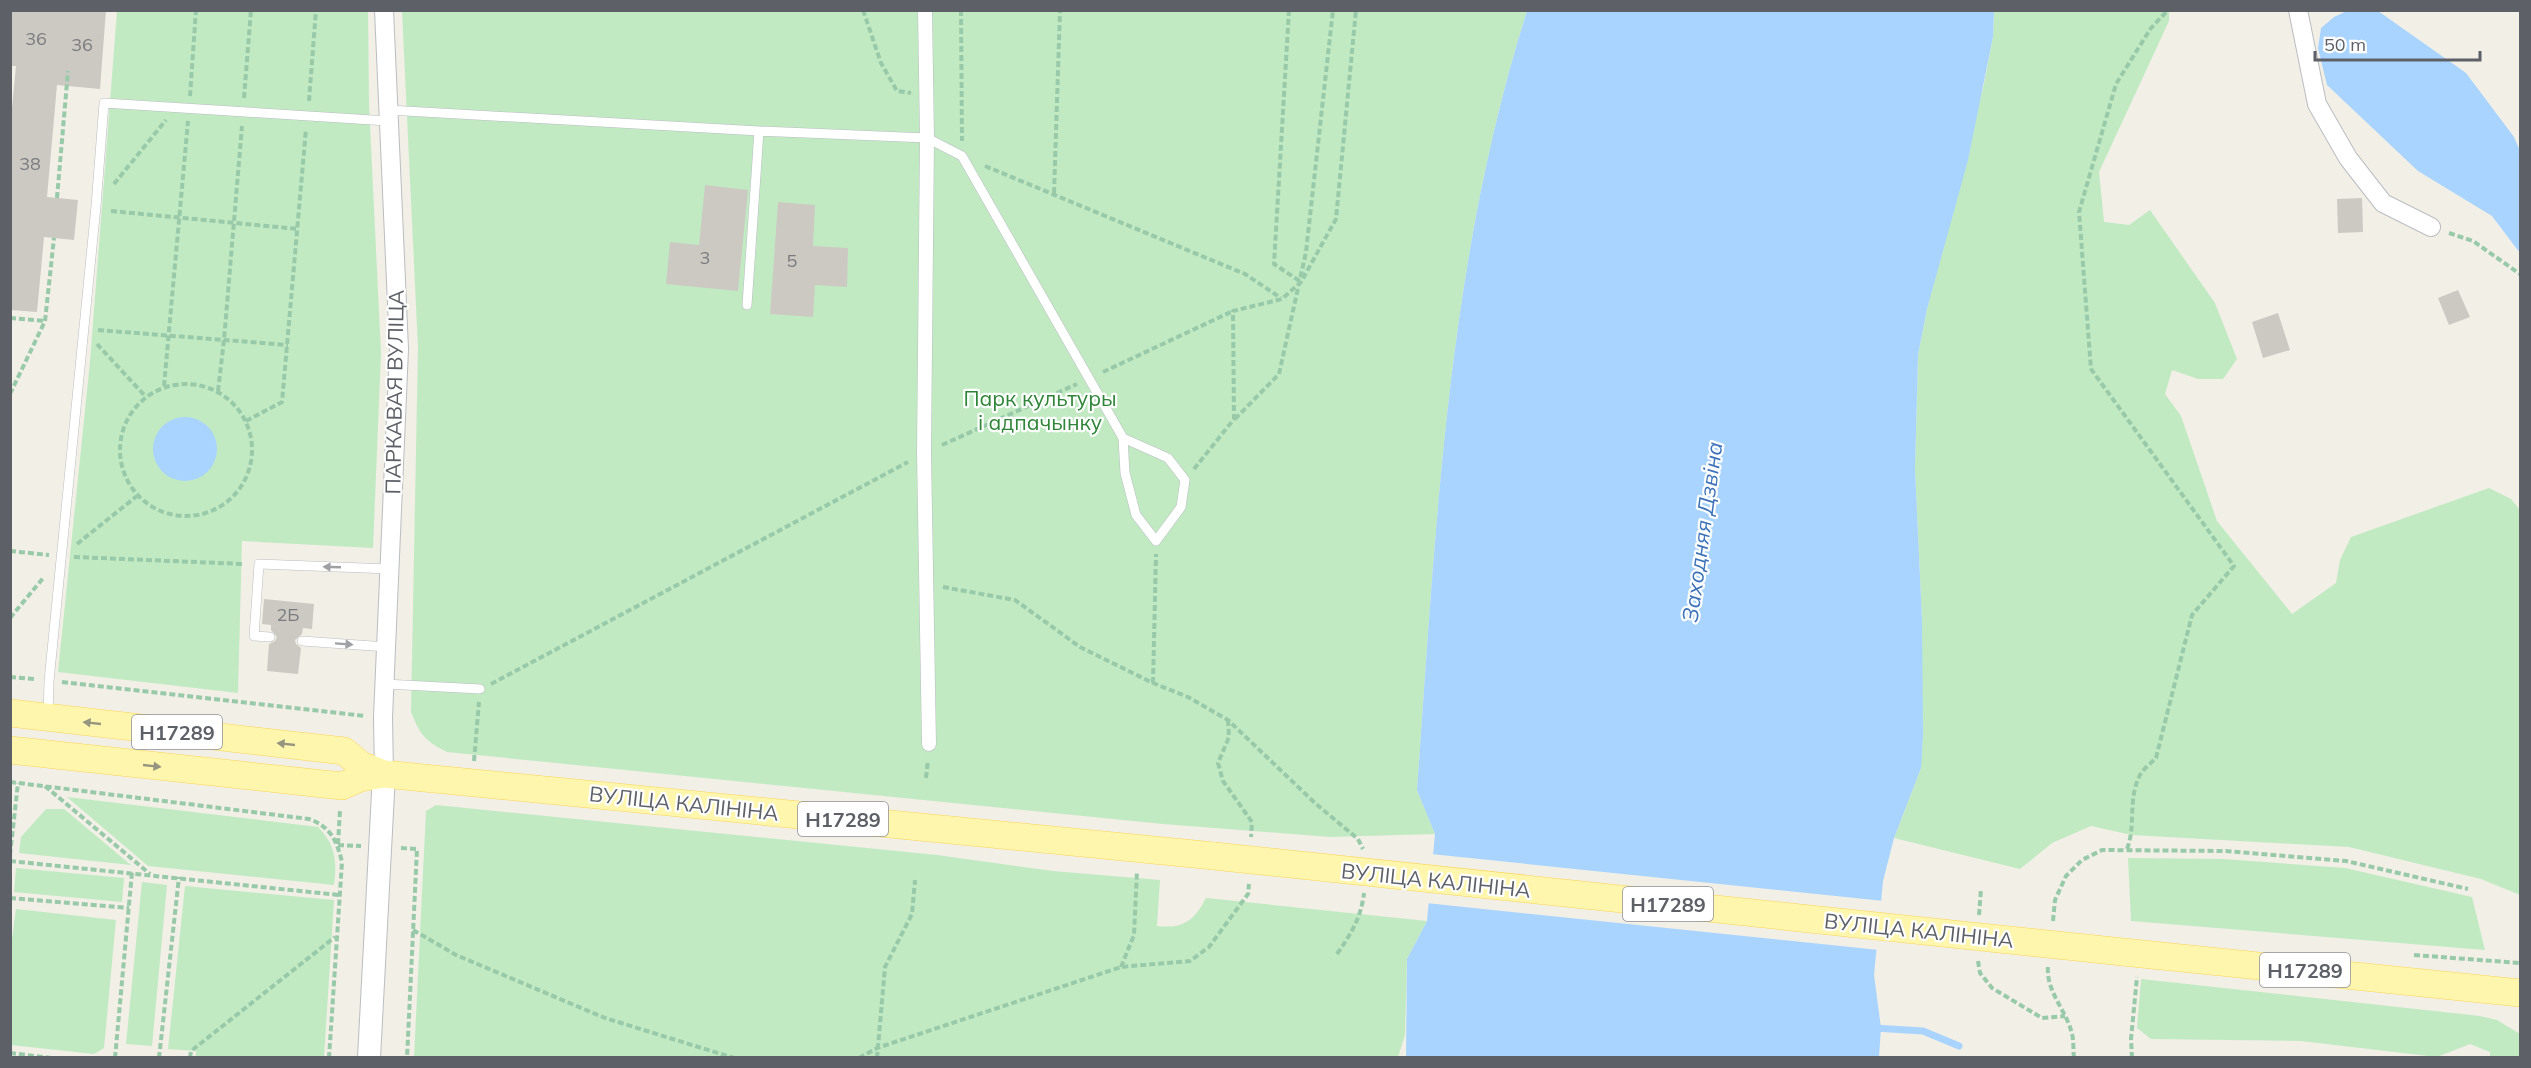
<svg xmlns="http://www.w3.org/2000/svg" width="2531" height="1068" font-family="Mulish,sans-serif">
<style>
.green{fill:#c1eac3}
.water{fill:#a8d4ff}
.pier{fill:#f1efe6}
.lines{fill:none;stroke-linecap:round;stroke-linejoin:round}
.stream{stroke:#a8d4ff;stroke-width:7}
.building{fill:#ccc9c3}
.service-casing{stroke:#babdc2;stroke-width:10}
.pedestrian-casing{stroke:#babdc2;stroke-width:15}
.minor-casing{stroke:#babdc2;stroke-width:20}
.tertiary-casing{stroke:#babdc2;stroke-width:24}
.primary-casing{stroke:#fcd554;stroke-width:28}
.path{stroke:#98c9a9;stroke-width:4;stroke-dasharray:6 3;stroke-linecap:butt}
.service{stroke:#fff;stroke-width:9}
.pedestrian{stroke:#fff;stroke-width:14}
.minor{stroke:#fff;stroke-width:18}
.tertiary{stroke:#fff;stroke-width:22}
.primary{stroke:#fff6ad;stroke-width:27}
.primary-bridge-casing{stroke:#fcd554;stroke-width:28;stroke-linecap:butt}
.primary-bridge{stroke:#fff6ad;stroke-width:27}
.oneway{fill:#9ea0a4}
.oneway2{fill:#969580}
.labels{text-anchor:middle;dominant-baseline:central;stroke-width:4.5;stroke-linejoin:round;paint-order:stroke}
.number-label{font-size:18px;fill:#797b7e}
.shield{fill:#fff;stroke:#8e9095;stroke-width:1.5}
.shield-label{font-size:20px;font-weight:bold;fill:#5d6167}
.street-label{font-size:21px;fill:#5d6167;stroke:#fff}
.park-label{font-size:21px;fill:#2f8537;stroke:#fff}
.water-label{font-size:22px;font-style:italic;fill:#3b72ba;stroke:#fff}
</style>
<rect width="100%" height="100%" fill="#f1efe6"/>
<path class="green" d="M 117,11 L 368,11 L 369,104 L 381,353 L 373,548 L 242,541 L 238,693 L 58,672 L 90,362 Z
M 402,11 L 1527,11 C 1447,263 1436,528 1417,790 L 1435,834 L 1330,837 L 1163,824 L 447,752 C 425,741 420,735 411,712 L 418,348 Z
M 1994,11 L 2169,11 L 2169,21 L 2099,172 L 2104,222 L 2129,225 L 2150,210 L 2215,303 L 2237,359 L 2223,379 L 2198,379 L 2172,370 L 2165,394 L 2181,416 L 2217,521 L 2292,614 L 2336,583 L 2340,560 L 2351,537 L 2489,488 L 2511,499 L 2520,510 L 2520,895 L 2481,879 L 2349,847 L 2132,835 L 2091,826 L 2052,843 L 2020,869 L 1894,838 L 1921,768 L 1922,620 L 1915,469 L 1918,355 L 1927,309 L 1984,84 L 1993,37 Z
M 67,797 L 318,827 C 336,845 337,862 334,885 L 148,866 Z
M 436,805 L 937,855 L 1053,871 L 1160,880 L 1157,926 C 1183,929 1194,921 1206,898 L 1427,921 L 1407,959 L 1405,1035 L 1398,1057 L 414,1058 L 426,811 Z
M 46,809 L 64,809 L 131,865 L 19,853 L 21,837 Z
M 2128,858 L 2223,859 L 2345,868 L 2472,897 L 2485,950 L 2131,921 Z
M 16,868 L 124,878 L 122,902 L 14,892 Z
M 142,882 L 167,885 L 152,1046 L 126,1044 Z
M 185,886 L 334,900 L 324,1057 L 196,1057 L 196,1051 L 168,1049 Z
M 16,909 L 116,920 L 104,1048 L 94,1054 L 11,1045 L 10,954 Z
M 2141,979 L 2480,1016 L 2497,1020 L 2520,1034 L 2520,1057 L 2490,1057 L 2490,1052 L 2470,1044 L 2437,1057 L 2301,1041 L 2151,1039 L 2137,1028 Z"/>
<path class="water" d="M 1527,11 L 1994,11 L 1993,37 L 1968,160 L 1927,309 L 1918,355 L 1915,469 L 1922,620 L 1923,735 L 1921,768 L 1894,838 L 1883,881 L 1874,975 L 1881,1028 L 1879,1057 L 1406,1058 L 1407,959 L 1427,921 L 1435,834 L 1417,790 C 1436,528 1447,263 1527,11 Z
M 2347,11 L 2378,11 L 2466,73 L 2514,137 L 2520,151 L 2520,253 L 2492,216 L 2418,171 L 2327,85 L 2318,48 L 2321,28 L 2334,17 Z
M153 449a32 32 0 1 1 64 0a32 32 0 1 1-64 0Z"/>
<path class="pier" d="M 1431,854 L 1884,901 L 1879,950 L 1426,903 Z"/>
<g class="lines">
<path class="stream" d="M 1874,1028 L 1923,1031 L 1959,1046"/>
</g>
<path class="building" d="M 10,10 L 106,10 L 100,89 L 57,85 L 47,197 L 78,200 L 74,240 L 44,237 L 37,312 L 11,310 L 10,129 L 16,66 L 10,66 Z
M 705,185 L 748,190 L 738,291 L 666,284 L 670,242 L 699,245 Z
M 2362,198 L 2363,232 L 2338,233 L 2337,199 Z
M 778,202 L 815,205 L 813,246 L 848,248 L 847,287 L 815,285 L 813,317 L 770,314 Z
M 2458,290 L 2470,317 L 2449,325 L 2438,298 Z
M 2278,313 L 2290,350 L 2263,358 L 2252,322 Z
M 264,599 L 314,604 L 312,629 L 303,628 L 302,634 L 295,640 L 296,644 L 301,648 L 298,674 L 267,671 L 269,644 L 275,641 L 277,637 L 271,630 L 271,625 L 262,624 Z"/>
<g class="lines">
<g class="service-casing">
<path id="service" d="M 388,110 L 759,131 L 927,138 L 962,156 L 1123,438 L 1125,473 L 1136,515 L 1156,541 L 1181,507 L 1185,480 L 1168,458 L 1123,438
M 747,305 L 759,131
M 270,637 L 254,636 L 259,564 L 390,569
M 302,641 L 387,647
M 385,684 L 480,689
M 48,716 L 49,681 L 96,206 L 104,103 L 388,121"/>
</g>
<g class="pedestrian-casing">
<path id="pedestrian" d="M 925,10 L 927,138 L 924,453 L 929,744"/>
</g>
<g class="minor-casing">
<path id="minor" d="M 384,10 L 399,349 L 383,717 L 384,774
M 2298,10 L 2317,104 L 2348,158 L 2383,203 L 2431,227"/>
</g>
<g class="tertiary-casing">
<path id="tertiary" d="M 369,1058 L 384,774"/>
</g>
<g class="primary-casing">
<path id="primary" d="M 10,713 L 344,751 L 361,765 L 384,774 L 1214,856
M 10,750 L 342,786 L 360,778 L 384,774
M 2123,952 L 2520,993"/>
</g>
<path class="path" d="M 863,10 L 881,63 L 897,91 L 911,93
M 961,10 L 962,141
M 1289,10 L 1274,264 L 1301,282
M 190,96 L 196,10
M 244,98 L 251,10
M 309,101 L 316,10
M 985,166 L 1245,274 L 1281,298
M 114,184 L 166,120
M 1054,193 L 1060,10
M 57,198 L 68,71
M 111,211 L 298,229
M 2449,233 L 2473,241 L 2520,274
M 10,318 L 45,321
M 98,330 L 288,345
M 97,344 L 146,397
M 1103,372 L 1233,311
M120 450a66 66 0 1 1 132 0a66 66 0 1 1-132 0Z
M 164,386 L 188,121
M 218,391 L 224,340 L 242,126
M 10,394 L 45,321 L 54,238
M 1235,419 L 1279,374 L 1306,252 L 1333,10
M 246,421 L 282,402 L 306,129
M 942,445 L 1077,384
M 1194,469 L 1234,419 L 1233,311 L 1282,299 L 1301,282 L 1336,219 L 1356,10
M 77,544 L 137,496
M 10,551 L 49,555
M 74,557 L 244,564
M 943,587 L 1015,600 L 1080,647 L 1153,683 L 1188,697 L 1228,720 L 1316,804 L 1358,839 L 1363,849
M 10,618 L 44,577
M 10,677 L 34,679
M 62,682 L 365,716
M 1153,683 L 1156,554
M 491,684 L 908,462
M 1228,720 L 1229,737 L 1218,763 L 1223,781 L 1252,822 L 1251,837
M 474,761 L 479,702
M 926,778 L 928,760
M 10,782 L 309,819 C 330,826 337,841 342,862 L 329,1058
M 45,786 L 150,874
M 338,844 L 340,810
M 338,845 L 361,846
M 401,848 L 417,849 L 407,1058
M 2127,849 C 2136,826 2128,800 2139,777 C 2142,770 2150,764 2156,758 L 2192,615 L 2234,566 L 2091,369 L 2079,212 L 2116,84 L 2151,28 L 2168,10
M 10,855 L 18,783
M 10,861 L 339,895
M 10,898 L 129,908
M 1979,915 L 1981,889
M 2053,921 L 2055,900 L 2066,876 L 2082,860 L 2102,850 L 2226,851 L 2346,861 L 2468,889
M 413,930 L 456,955 L 605,1018 L 734,1058
M 1337,954 C 1351,934 1361,918 1364,893
M 2414,955 L 2520,963
M 1978,961 L 1980,973 L 1992,988 L 2042,1018 L 2065,1016
M 1121,967 L 1134,935 L 1137,871
M 2048,967 C 2046,992 2067,1011 2072,1034 C 2074,1041 2073,1050 2074,1058
M 10,1053 L 51,1058
M 115,1058 L 132,872
M 159,1058 L 179,877
M 190,1058 L 191,1051 L 335,937
M 859,1058 L 877,1048 L 1121,967 L 1190,961 L 1209,947 L 1248,894 L 1249,884
M 877,1058 L 885,967 L 912,914 L 915,880
M 2132,1058 L 2131,1039 L 2137,977"/>
<use href="#service" class="service"/>
<use href="#pedestrian" class="pedestrian"/>
<use href="#minor" class="minor"/>
<use href="#tertiary" class="tertiary"/>
<use href="#primary" class="primary"/>
<g class="primary-bridge-casing">
<path id="primary-bridge" d="M 1214,856 L 2123,952"/>
</g>
<use href="#primary-bridge" class="primary-bridge"/>
</g>
<defs><path id="oneway-solid" d="M-6-.8H1V-3.2L6.5 0L1 3.2V.8H-6Z" transform="scale(1.5)"/></defs>
<g class="oneway">
<use href="#oneway-solid" transform="translate(332 567) rotate(-178)"/>
<use href="#oneway-solid" transform="translate(344 644) rotate(4)"/>
</g>
<g class="oneway2">
<use href="#oneway-solid" transform="translate(92 723) rotate(-174)"/>
<use href="#oneway-solid" transform="translate(286 744) rotate(-174)"/>
<use href="#oneway-solid" transform="translate(152 766) rotate(6)"/>
</g>
<g class="labels">
<g class="number-label">
<text x="36" y="38">36</text>
<text x="82" y="44">36</text>
<text x="30" y="163">38</text>
<text x="705" y="257">3</text>
<text x="792" y="260">5</text>
<text x="288" y="614">2Б</text>
</g>
<g class="shield">
<rect x="132" y="715" width="90" height="34" rx="4.5"/>
<rect x="798" y="802" width="90" height="34" rx="4.5"/>
<rect x="1623" y="887" width="90" height="34" rx="4.5"/>
<rect x="2260" y="953" width="90" height="34" rx="4.5"/>
</g>
<g class="shield-label">
<text x="177" y="732">Н17289</text>
<text x="843" y="819">Н17289</text>
<text x="1668" y="904">Н17289</text>
<text x="2305" y="970">Н17289</text>
</g>
<g class="street-label">
<text transform="translate(394 392) rotate(-89)">ПАРКАВАЯ ВУЛІЦА</text>
<text transform="translate(684 803) rotate(6)">ВУЛІЦА КАЛІНІНА</text>
<text transform="translate(1436 880) rotate(6)">ВУЛІЦА КАЛІНІНА</text>
<text transform="translate(1919 930) rotate(6)">ВУЛІЦА КАЛІНІНА</text>
</g>
<g class="park-label">
<text x="1040" y="398">Парк культуры<tspan x="1040" dy="24">і адпачынку</tspan></text>
</g>
<g class="water-label">
<text transform="translate(1702 532) rotate(-82)">Заходняя Дзвіна</text>
</g>
</g>
<rect width="2531" height="1068" fill="none" stroke="#5d6167" stroke-width="24"/>
<path d="M2315 51v9h165v-9" fill="none" stroke="#5d6167" stroke-width="3"/>
<text x="2324" y="51" font-size="18" fill="#5d6167" stroke="#ffffff" stroke-width="4.5" paint-order="stroke">50 m</text>
</svg>
